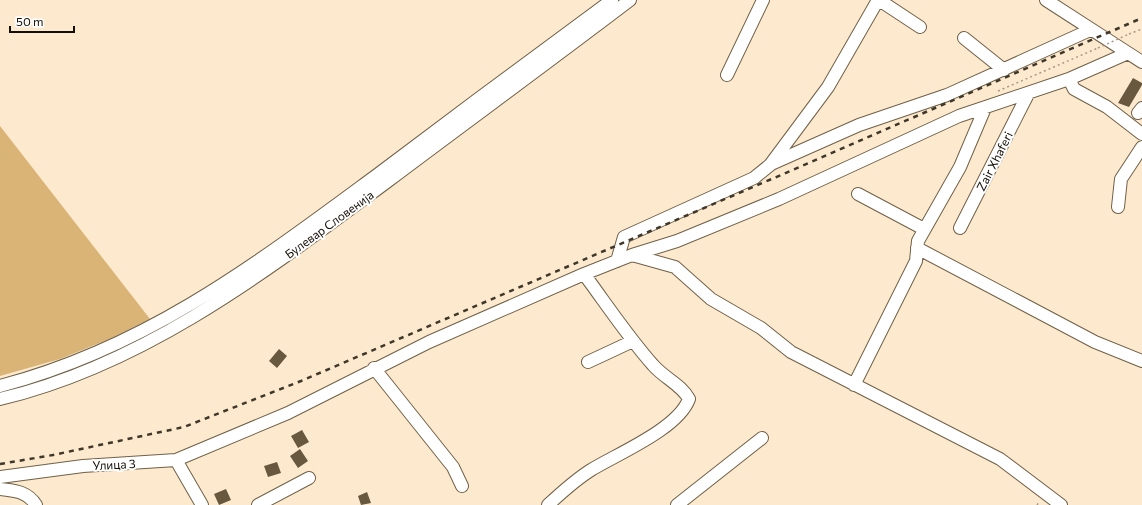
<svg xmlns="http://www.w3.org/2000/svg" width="1142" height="505" font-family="Commissioner,sans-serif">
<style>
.green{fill:#dab376}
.building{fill:#68583f}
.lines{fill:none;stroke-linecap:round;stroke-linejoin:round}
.minor-casing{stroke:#706047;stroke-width:14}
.path{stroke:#a89984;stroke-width:1.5;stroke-dasharray:2 3;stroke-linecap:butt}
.minor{stroke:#fff;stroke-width:12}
.rail{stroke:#3f372a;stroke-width:2.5;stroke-dasharray:5 5;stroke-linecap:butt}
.path-bridge{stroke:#a89984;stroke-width:1.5;stroke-dasharray:2 3;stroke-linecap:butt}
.labels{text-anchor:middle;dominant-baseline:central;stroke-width:4;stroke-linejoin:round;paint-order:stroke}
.street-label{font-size:12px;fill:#130d04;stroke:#fff}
</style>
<rect width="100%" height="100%" fill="#fdeace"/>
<path class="green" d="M 0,126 L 150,319 L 112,338 L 60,359 L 0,376 Z"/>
<path class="building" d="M 1133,78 L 1142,83 L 1142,85 L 1129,107 L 1118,103 Z
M 279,349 L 287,356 L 277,368 L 269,361 Z
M 302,430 L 309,442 L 298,448 L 291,436 Z
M 300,449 L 308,461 L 298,468 L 290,456 Z
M 277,462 L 281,473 L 268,477 L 264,466 Z
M 226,489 L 231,500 L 219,505 L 214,494 Z
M 367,492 L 371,503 L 361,505 L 358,496 Z"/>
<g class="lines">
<g class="minor-casing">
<path id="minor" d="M 879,0 L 920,27
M 1046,0 L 1142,62
M 964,38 L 1004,70
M 727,75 L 763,0
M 1069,79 L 1074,89 L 1107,107 L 1142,134
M 1138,113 L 1142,108
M 771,164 L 859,125 L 947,95 L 1090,30
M 858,194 L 924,229
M 1118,207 L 1121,179 L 1142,147
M 960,228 L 1028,94
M 917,248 L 1095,342 L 1142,361
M 632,255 L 675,267 L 711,299 L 761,328 L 791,352 L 1000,459 L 1061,505
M 617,261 L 624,237 L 754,178 L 770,165 L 828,87 L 878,0
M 588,362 L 633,341
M 374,368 L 453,467 L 462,486
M 854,385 L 916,261 L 918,241 L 960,167 L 985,108
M 0,386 C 148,347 256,264 377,175 C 455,116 533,58 612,0
M 0,399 C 147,364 269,269 388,181 C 469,120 550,61 630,0
M 176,460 L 202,505
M 0,477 L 83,466 L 176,460 L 288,413 L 429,342 L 584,274 L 632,255 L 677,241 L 779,199 L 959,116 L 1069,79 L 1128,53
M 0,489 C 15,491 27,491 36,505
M 258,505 L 309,478
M 548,505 C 562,492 575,480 591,470 C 617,454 678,429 689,399 C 682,385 664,378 653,365 C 628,337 607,305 584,274
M 677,505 L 762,438"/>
</g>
<path class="path" d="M 1129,34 L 1142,29
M 998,91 L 1098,48
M 1037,505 L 1040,501"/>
<use href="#minor" class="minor"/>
<path class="rail" d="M 0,464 L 53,455 L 184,427 L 301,381 L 781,175 L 1142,18"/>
<path class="path-bridge" d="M 1098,48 L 1129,34"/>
</g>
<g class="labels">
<g class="street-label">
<text transform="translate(994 161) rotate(-63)">Zair Xhaferi</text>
<text transform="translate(329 224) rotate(-36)">Булевар Словенија</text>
<text transform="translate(114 464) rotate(-3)">Улица 3</text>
</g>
</g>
<path d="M10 26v6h64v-6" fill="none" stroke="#130d04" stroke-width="2"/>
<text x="16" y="26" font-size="12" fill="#130d04" stroke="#ffffff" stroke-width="3" paint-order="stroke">50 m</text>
</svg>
